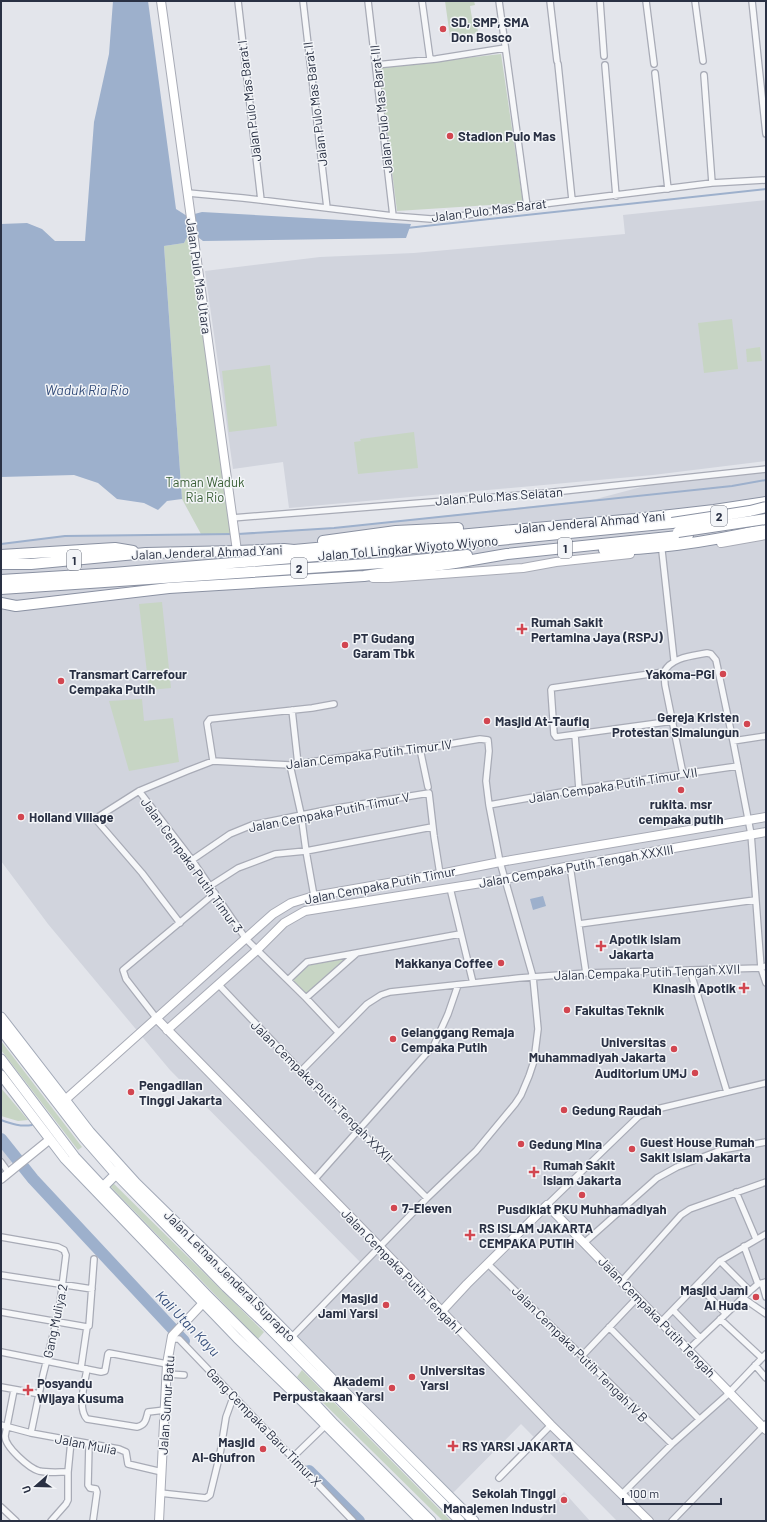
<svg xmlns="http://www.w3.org/2000/svg" width="767" height="1522" font-family="Barlow,sans-serif">
<style>
.built{fill:#d1d4dd}
.green{fill:#c7d5c4}
.water{fill:#9db0cc}
.lines{fill:none;stroke-linecap:round;stroke-linejoin:round}
.stream{stroke:#9db0cc;stroke-width:2}
.river{stroke:#9db0cc;stroke-width:12}
.street-casing{stroke:#a8abb6;stroke-width:8}
.secondary-casing{stroke:#a8abb6;stroke-width:10}
.primary-casing{stroke:#a2a9b7;stroke-width:11}
.highway-casing{stroke:#8a91a2;stroke-width:12}
.street{stroke:#f6f7f9;stroke-width:5.5}
.secondary{stroke:#fff;stroke-width:8}
.primary{stroke:#fff;stroke-width:9}
.highway{stroke:#fff;stroke-width:10}
.highway-bridge-casing{stroke:#8a91a2;stroke-width:12;stroke-linecap:butt}
.highway-bridge{stroke:#fff;stroke-width:10}
.poi-dot{fill:#d24650;stroke:#f3f5f8;stroke-width:1.5}
.labels{text-anchor:middle;dominant-baseline:central;stroke-width:3;stroke-linejoin:round;paint-order:stroke}
.shield{fill:#f3f5f8;stroke:#666c7a;stroke-width:1}
.shield-label{font-size:12px;font-weight:bold;fill:#2a3144}
.poi-label{font-size:13px;font-weight:bold;fill:#2a3144;stroke:#f3f5f8;text-anchor:start}
.street-label{font-size:13px;fill:#2a3144;stroke:#f3f5f8}
.park-label{font-size:13px;fill:#3b6037;stroke:#f3f5f8}
.water-label{font-size:14px;font-style:italic;fill:#334c79;stroke:#f3f5f8}
</style>
<rect width="100%" height="100%" fill="#e3e5eb"/>
<path class="built" d="M 766,200 L 766,461 L 653,475 L 289,508 L 283,462 L 233,469 L 205,271 L 320,257 L 414,253 L 625,234 L 623,215 Z
M 766,468 L 766,1283 L 758,1285 L 689,1353 L 766,1428 L 766,1521 L 617,1521 L 521,1424 L 452,1494 L 297,1336 L 365,1267 L 170,1070 L 48,924 L 1,861 L 1,544 L 65,536 L 247,534 L 336,528 L 596,499 L 660,482 Z
M 1,1143 L 15,1160 L 1,1170 Z
M 564,1492 L 590,1521 L 538,1521 L 550,1508 Z"/>
<path class="green" d="M 445,1 L 474,1 L 475,5 L 470,6 L 473,24 L 477,24 L 478,33 L 450,37 Z
M 501,54 L 523,203 L 397,211 L 379,68 Z
M 190,231 L 235,534 L 201,534 L 182,499 L 164,246 L 184,243 Z
M 732,319 L 738,369 L 704,373 L 698,323 Z
M 760,347 L 762,361 L 747,362 L 746,349 Z
M 270,365 L 277,426 L 229,432 L 222,371 Z
M 414,432 L 418,468 L 358,474 L 354,442 L 361,441 L 360,439 Z
M 162,602 L 171,688 L 149,690 L 139,604 Z
M 142,699 L 144,721 L 173,718 L 179,762 L 129,771 L 109,701 Z
M 346,958 L 306,994 L 293,980 L 307,966 Z
M 1,1041 L 82,1147 L 78,1150 L 1,1050 Z
M 1,1088 L 28,1120 L 18,1121 L 1,1116 Z
M 110,1180 L 264,1332 L 258,1339 L 107,1183 Z
M 302,1370 L 435,1505 L 451,1521 L 443,1521 L 297,1377 Z"/>
<path class="water" d="M 113,1 L 148,1 L 176,209 L 187,216 L 202,212 L 411,224 L 406,238 L 203,241 L 190,231 L 184,243 L 164,246 L 182,499 L 167,501 L 158,510 L 144,503 L 117,499 L 98,483 L 74,475 L 1,477 L 1,224 L 27,223 L 42,229 L 55,241 L 85,241 L 94,122 L 109,54 Z
M 543,896 L 546,906 L 533,910 L 530,899 Z"/>
<g class="lines">
<path class="stream" d="M 407,228 L 766,189
M 238,534 L 334,528 L 732,486 L 766,480
M 1,544 L 65,536 L 233,534
M 1,1120 C 12,1124 21,1127 32,1125"/>
<path class="river" d="M 1,1139 L 33,1179 L 184,1341
M 309,1471 L 359,1521"/>
<g class="street-casing">
<path id="street" d="M 238,1 L 261,200
M 303,1 L 327,208
M 368,1 L 393,216
M 422,1 L 430,59
M 499,1 L 527,206
M 550,1 L 557,61
M 600,1 L 604,56
M 646,1 L 654,64
M 695,1 L 703,61
M 752,1 L 766,134
M 558,64 L 572,200
M 376,65 L 436,59 L 505,48
M 605,65 L 616,196
M 655,73 L 668,189
M 704,75 L 712,183
M 188,193 L 243,198 L 393,216 L 431,219 L 460,216 L 527,206 L 712,183 L 766,180
M 232,518 L 545,493 L 766,469
M 662,551 L 674,660
M 664,672 C 672,657 692,656 707,653 L 711,654 L 716,660 L 733,741 L 751,834 L 761,968 L 766,983
M 664,672 L 552,688 L 551,690 L 554,734 L 556,737 L 673,721
M 664,672 L 665,685 L 683,774
M 292,710 L 298,764
M 575,735 L 579,789
M 733,741 L 766,736
M 420,749 L 428,787
M 213,761 L 207,723 L 210,719 L 312,708 L 334,704
M 290,765 L 301,814 L 306,851 L 314,896
M 139,791 L 192,860 L 246,939 L 306,998 L 338,1032
M 489,805 L 579,789 L 738,766
M 192,860 L 230,834 L 252,825 L 331,809 L 429,793 L 434,836 L 440,874
M 570,866 L 586,973
M 210,886 L 238,868 L 275,854 L 306,851 L 432,827
M 450,888 L 473,983
M 180,923 L 142,873 L 98,822 L 98,817 L 139,791 L 187,771 L 213,761 L 290,765 L 378,752 L 420,749 L 480,739 L 488,740 L 489,751 L 486,781 L 489,805 L 500,862 L 533,977 L 538,1029 L 534,1061 L 529,1076 L 521,1095 L 515,1104 L 476,1151 L 427,1198 L 292,1337
M 579,924 L 755,900
M 690,970 L 727,1092
M 288,980 L 307,962 L 460,934
M 218,984 L 317,1088 L 427,1198
M 306,998 L 357,953
M 157,1019 L 126,979 L 123,970 L 215,893
M 300,1072 L 367,1004 L 381,995 L 390,992 L 519,978 L 586,973 L 761,968 L 766,966
M 1,1162 L 9,1173
M 314,1180 L 434,1045 L 448,1014 L 458,985
M 736,1192 L 756,1239
M 547,1205 L 639,1116 L 657,1109 L 766,1083
M 1,1237 L 58,1247 L 64,1250 L 66,1255 L 59,1311 L 43,1375 L 31,1433
M 584,1243 L 657,1178 L 677,1167 L 721,1150 L 766,1142
M 744,1246 L 758,1284
M 720,1261 L 750,1291
M 488,1264 L 672,1444
M 1,1275 L 92,1289
M 622,1281 L 681,1215 L 690,1209 L 766,1182
M 762,1283 L 766,1297
M 698,1285 L 726,1314
M 743,1298 L 766,1314
M 673,1310 L 700,1338
M 1,1312 L 87,1327
M 720,1319 L 762,1358
M 661,1322 L 720,1261 L 766,1234
M 609,1327 L 699,1419
M 172,1339 L 179,1339 L 353,1521
M 688,1350 L 750,1291 L 758,1284 L 766,1282
M 1,1352 L 101,1372 L 105,1371 L 108,1354 L 109,1353 L 167,1364
M 582,1356 L 637,1298
M 755,1365 L 766,1378
M 81,1368 L 87,1327 L 89,1326 L 94,1259
M 87,1369 C 85,1382 77,1409 87,1419 L 137,1427 C 146,1425 146,1419 148,1412 L 165,1410
M 167,1374 L 184,1375
M 1,1387 L 40,1394
M 14,1390 L 5,1436 C 5,1447 29,1468 39,1471 C 48,1473 59,1472 68,1472
M 1,1425 L 31,1433 L 119,1449 L 126,1452 L 128,1464 L 162,1472
M 89,1444 L 88,1485 L 90,1488 L 96,1489 L 97,1492 L 93,1521
M 293,1457 L 326,1425
M 499,1478 L 551,1425
M 160,1493 L 206,1498 L 210,1495 L 220,1454 L 226,1417 L 234,1395
M 622,1494 L 672,1444 L 726,1396 L 766,1354
M 1,1507 L 16,1521
M 51,1521 L 66,1504 L 68,1500 L 68,1472 L 71,1441
M 672,1521 L 766,1424"/>
</g>
<g class="secondary-casing">
<path id="secondary" d="M 161,1 L 237,551
M 721,543 L 766,535
M 373,578 L 388,578 L 523,568 L 556,562 L 630,554
M 157,1019 L 380,1247 L 551,1425 L 649,1521
M 167,1030 L 256,951 L 284,923 L 305,911 L 500,880 L 570,866 L 766,832
M 65,1100 L 273,914 L 291,903 L 314,896 L 440,874 L 500,862 L 766,817
M 1,1179 L 49,1140
M 441,1312 L 467,1284 L 547,1205 L 766,1430
M 159,1521 L 167,1364 L 172,1336 L 204,1302"/>
</g>
<g class="primary-casing">
<path id="primary" d="M 1,1017 L 90,1132 L 136,1183 L 237,1282 L 344,1391 L 474,1521
M 1,1030 L 84,1138 L 111,1169 L 226,1287 L 265,1324 L 460,1521
M 1,1059 L 75,1157 L 103,1187 L 206,1294 L 308,1396 L 334,1424 L 431,1521
M 1,1075 L 65,1159 L 237,1338 L 296,1395 L 421,1521
M 103,1187 L 116,1174"/>
</g>
<g class="highway-casing">
<path id="highway" d="M 323,541 L 396,531 L 458,528
M 604,550 C 658,550 713,541 766,529
M 1,555 L 115,548 L 133,551
M 1,564 L 31,564 L 146,553 L 237,551 L 284,549 L 294,550 L 635,519 L 714,510 L 766,502
M 1,580 L 113,573 L 437,546 L 672,523
M 1,589 L 397,562 L 467,555
M 1,603 L 16,606 L 169,588 L 364,576 L 455,563 L 507,554 L 688,535"/>
</g>
<use href="#street" class="street"/>
<use href="#secondary" class="secondary"/>
<use href="#primary" class="primary"/>
<use href="#highway" class="highway"/>
<g class="highway-bridge-casing">
<path id="highway-bridge" d="M 672,523 L 750,511 L 766,507
M 678,532 L 766,519"/>
</g>
<use href="#highway-bridge" class="highway-bridge"/>
</g>
<g class="poi-dot">
<circle cx="443" cy="29" r="4"/>
<circle cx="450" cy="136" r="4"/>
<path d="M520 623h4v4h4v4h-4v4h-4v-4h-4v-4h4z"/>
<circle cx="345" cy="645" r="4"/>
<circle cx="723" cy="674" r="4"/>
<circle cx="61" cy="681" r="4"/>
<circle cx="487" cy="721" r="4"/>
<circle cx="747" cy="724" r="4"/>
<circle cx="681" cy="790" r="4"/>
<circle cx="21" cy="817" r="4"/>
<path d="M599 940h4v4h4v4h-4v4h-4v-4h-4v-4h4z"/>
<circle cx="501" cy="963" r="4"/>
<path d="M742 982h4v4h4v4h-4v4h-4v-4h-4v-4h4z"/>
<circle cx="567" cy="1010" r="4"/>
<circle cx="393" cy="1039" r="4"/>
<circle cx="674" cy="1049" r="4"/>
<circle cx="695" cy="1073" r="4"/>
<circle cx="131" cy="1092" r="4"/>
<circle cx="564" cy="1110" r="4"/>
<circle cx="521" cy="1144" r="4"/>
<circle cx="632" cy="1149" r="4"/>
<path d="M532 1166h4v4h4v4h-4v4h-4v-4h-4v-4h4z"/>
<circle cx="582" cy="1195" r="4"/>
<circle cx="394" cy="1208" r="4"/>
<path d="M468 1229h4v4h4v4h-4v4h-4v-4h-4v-4h4z"/>
<circle cx="756" cy="1297" r="4"/>
<circle cx="386" cy="1305" r="4"/>
<circle cx="412" cy="1377" r="4"/>
<circle cx="392" cy="1388" r="4"/>
<path d="M26 1384h4v4h4v4h-4v4h-4v-4h-4v-4h4z"/>
<path d="M451 1440h4v4h4v4h-4v4h-4v-4h-4v-4h4z"/>
<circle cx="263" cy="1449" r="4"/>
<circle cx="564" cy="1500" r="4"/>
</g>
<g class="labels">
<g class="shield">
<rect x="711" y="506" width="16" height="20" rx="3"/>
<rect x="558" y="538" width="14" height="20" rx="3"/>
<rect x="67" y="550" width="14" height="20" rx="3"/>
<rect x="291" y="558" width="16" height="20" rx="3"/>
</g>
<g class="shield-label">
<text x="719" y="516">2</text>
<text x="565" y="548">1</text>
<text x="74" y="560">1</text>
<text x="299" y="568">2</text>
</g>
<g class="poi-label">
<text x="451" y="22">SD, SMP, SMA<tspan x="451" dy="15">Don Bosco</tspan></text>
<text x="458" y="136">Stadion Pulo Mas</text>
<text x="531" y="622">Rumah Sakit<tspan x="531" dy="15">Pertamina Jaya (RSPJ)</tspan></text>
<text x="353" y="638">PT Gudang<tspan x="353" dy="15">Garam Tbk</tspan></text>
<text x="69" y="674">Transmart Carrefour<tspan x="69" dy="15">Cempaka Putih</tspan></text>
<text x="715" y="674" text-anchor="end">Yakoma-PGI</text>
<text x="739" y="717" text-anchor="end">Gereja Kristen<tspan x="739" dy="15">Protestan Simalungun</tspan></text>
<text x="495" y="721">Masjid At-Taufiq</text>
<text x="681" y="804" text-anchor="middle">rukita. msr<tspan x="681" dy="15">cempaka putih</tspan></text>
<text x="29" y="817">Holland Village</text>
<text x="609" y="939">Apotik Islam<tspan x="609" dy="15">Jakarta</tspan></text>
<text x="493" y="963" text-anchor="end">Makkanya Coffee</text>
<text x="736" y="988" text-anchor="end">Kinasih Apotik</text>
<text x="575" y="1010">Fakultas Teknik</text>
<text x="401" y="1032">Gelanggang Remaja<tspan x="401" dy="15">Cempaka Putih</tspan></text>
<text x="666" y="1042" text-anchor="end">Universitas<tspan x="666" dy="15">Muhammadiyah Jakarta</tspan></text>
<text x="687" y="1073" text-anchor="end">Auditorium UMJ</text>
<text x="139" y="1085">Pengadilan<tspan x="139" dy="15">Tinggi Jakarta</tspan></text>
<text x="572" y="1110">Gedung Raudah</text>
<text x="640" y="1142">Guest House Rumah<tspan x="640" dy="15">Sakit Islam Jakarta</tspan></text>
<text x="529" y="1144">Gedung Mina</text>
<text x="543" y="1165">Rumah Sakit<tspan x="543" dy="15">Islam Jakarta</tspan></text>
<text x="402" y="1208">7-Eleven</text>
<text x="582" y="1209" text-anchor="middle">Pusdiklat PKU Muhhamadiyah</text>
<text x="479" y="1228">RS ISLAM JAKARTA<tspan x="479" dy="15">CEMPAKA PUTIH</tspan></text>
<text x="748" y="1290" text-anchor="end">Masjid Jami<tspan x="748" dy="15">Al Huda</tspan></text>
<text x="378" y="1298" text-anchor="end">Masjid<tspan x="378" dy="15">Jami Yarsi</tspan></text>
<text x="420" y="1370">Universitas<tspan x="420" dy="15">Yarsi</tspan></text>
<text x="384" y="1381" text-anchor="end">Akademi<tspan x="384" dy="15">Perpustakaan Yarsi</tspan></text>
<text x="37" y="1383">Posyandu<tspan x="37" dy="15">Wijaya Kusuma</tspan></text>
<text x="255" y="1442" text-anchor="end">Masjid<tspan x="255" dy="15">Al-Ghufron</tspan></text>
<text x="462" y="1446">RS YARSI JAKARTA</text>
<text x="556" y="1493" text-anchor="end">Sekolah Tinggi<tspan x="556" dy="15">Manajemen Industri</tspan></text>
</g>
<g class="street-label">
<text transform="translate(249 101) rotate(-97)">Jalan Pulo Mas Barat I</text>
<text transform="translate(315 104) rotate(-97)">Jalan Pulo Mas Barat II</text>
<text transform="translate(381 109) rotate(-96)">Jalan Pulo Mas Barat III</text>
<text transform="translate(489 210) rotate(-7)">Jalan Pulo Mas Barat</text>
<text transform="translate(199 276) rotate(82)">Jalan Pulo Mas Utara</text>
<text transform="translate(499 496) rotate(-4)">Jalan Pulo Mas Selatan</text>
<text transform="translate(590 522) rotate(-5)">Jalan Jenderal Ahmad Yani</text>
<text transform="translate(408 548) rotate(-5)">Jalan Tol Lingkar Wiyoto Wiyono</text>
<text transform="translate(207 552) rotate(-2)">Jalan Jenderal Ahmad Yani</text>
<text transform="translate(369 754) rotate(-7)">Jalan Cempaka Putih Timur IV</text>
<text transform="translate(613 785) rotate(-9)">Jalan Cempaka Putih Timur VII</text>
<text transform="translate(329 812) rotate(-11)">Jalan Cempaka Putih Timur V</text>
<text transform="translate(192 865) rotate(54)">Jalan Cempaka Putih Timur 3</text>
<text transform="translate(576 866) rotate(-10)">Jalan Cempaka Putih Tengah XXXIII</text>
<text transform="translate(380 885) rotate(-11)">Jalan Cempaka Putih Timur</text>
<text transform="translate(647 972) rotate(-2)">Jalan Cempaka Putih Tengah XVII</text>
<text transform="translate(322 1091) rotate(45)">Jalan Cempaka Putih Tengah XXXII</text>
<text transform="translate(402 1271) rotate(46)">Jalan Cempaka Putih Tengah I</text>
<text transform="translate(230 1276) rotate(45)">Jalan Letnan Jenderal Suprapto</text>
<text transform="translate(657 1317) rotate(46)">Jalan Cempaka Putih Tengah</text>
<text transform="translate(55 1321) rotate(-78)">Gang Muliya 2</text>
<text transform="translate(580 1354) rotate(45)">Jalan Cempaka Putih Tengah IV B</text>
<text transform="translate(166 1405) rotate(-86)">Jalan Sumur Batu</text>
<text transform="translate(264 1427) rotate(46)">Gang Cempaka Baru Timur X</text>
<text transform="translate(86 1444) rotate(11)">Jalan Mulia</text>
</g>
<g class="park-label">
<text x="205" y="482">Taman Waduk<tspan x="205" dy="15">Ria Rio</tspan></text>
</g>
<g class="water-label">
<text x="87" y="389">Waduk Ria Rio</text>
<text transform="translate(188 1323) rotate(46)">Kali Utan Kayu</text>
</g>
</g>
<rect width="767" height="1522" fill="none" stroke="#2a3144" stroke-width="4"/>
<g transform="translate(36 1486) rotate(250)" stroke="#f3f5f8" stroke-width="3" paint-order="stroke">
<path d="M0-3L7 15L0 10L-7 15Z" fill="#2a3144"/>
<text y="-6" font-size="11" font-weight="bold" text-anchor="middle" fill="#2a3144">U</text>
</g>
<path d="M623 1498v6h98v-6" fill="none" stroke="#2a3144" stroke-width="2"/>
<text x="629" y="1498" font-size="12" fill="#2a3144" stroke="#f3f5f8" stroke-width="3" paint-order="stroke">100 m</text>
</svg>
